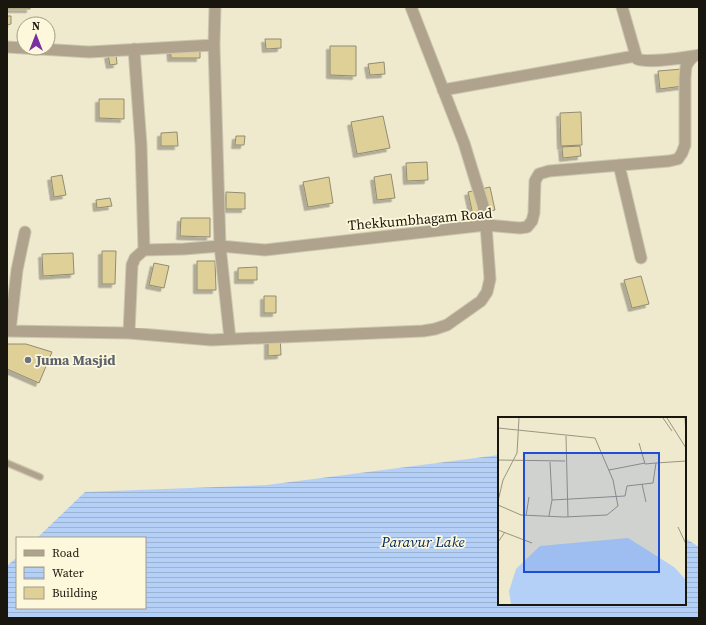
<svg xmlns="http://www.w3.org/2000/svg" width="706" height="625" font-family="'Source Serif 4',serif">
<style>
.water{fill:url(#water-rules)}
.building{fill:#ded097;stroke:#918c73;filter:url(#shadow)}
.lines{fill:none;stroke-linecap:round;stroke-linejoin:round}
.lane-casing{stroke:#cdc7af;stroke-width:8}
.street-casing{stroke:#cdc7af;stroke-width:13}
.lane{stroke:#afa38d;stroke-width:5.5}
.street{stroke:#afa38d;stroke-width:11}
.worship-dot{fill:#6b7280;stroke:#fdf7db;stroke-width:1.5}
.labels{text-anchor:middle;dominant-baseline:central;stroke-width:3.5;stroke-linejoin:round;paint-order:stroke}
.street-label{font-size:14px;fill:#19170d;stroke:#fdf7db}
.worship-label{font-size:14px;font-weight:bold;fill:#5b616d;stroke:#fdf7db;text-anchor:start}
.water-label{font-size:15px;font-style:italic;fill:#002a5f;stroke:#fdf7db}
.inset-road{fill:none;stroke:#999581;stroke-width:1}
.view{fill:#1d4ed8;fill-opacity:0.15;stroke:#1d4ed8;stroke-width:2}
.inset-edge{fill:none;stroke:#19170d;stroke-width:2}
</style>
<defs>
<pattern id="water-rules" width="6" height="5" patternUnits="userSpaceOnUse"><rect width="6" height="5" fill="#b5d0f6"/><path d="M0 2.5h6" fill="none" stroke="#9bb2d2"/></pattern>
<filter id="shadow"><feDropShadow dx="-3.5" dy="3.5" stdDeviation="0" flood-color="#0004"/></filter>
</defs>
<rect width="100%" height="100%" fill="#efe9ce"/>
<path class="water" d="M 499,455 L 499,604 L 685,604 L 685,538 L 699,547 L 699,618 L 7,618 L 7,566 L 17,557 L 17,608 L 145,608 L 145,538 L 37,538 L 85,492 L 267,485 Z"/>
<path class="building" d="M 7,7 L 30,7 L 30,9 L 7,9 Z
M 7,16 L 11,16 L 11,24 L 7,25 Z
M 265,39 L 281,39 L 281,48 L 266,49 Z
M 200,42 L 200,58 L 171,58 L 170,43 Z
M 330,46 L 356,46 L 356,76 L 330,75 Z
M 116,54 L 117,64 L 110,65 L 108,55 Z
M 384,62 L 385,74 L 370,75 L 368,64 Z
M 682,69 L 683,86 L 660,89 L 658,71 Z
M 99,99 L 124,99 L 124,119 L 99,118 Z
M 581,112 L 582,145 L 561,146 L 560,113 Z
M 383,116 L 390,148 L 357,154 L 351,122 Z
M 177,132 L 178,146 L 161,146 L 161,133 Z
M 236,136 L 245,136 L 244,145 L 235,145 Z
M 580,146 L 581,156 L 563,158 L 562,147 Z
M 427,162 L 428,180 L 407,181 L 406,163 Z
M 391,174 L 395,198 L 377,200 L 374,177 Z
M 62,175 L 66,195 L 54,197 L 51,177 Z
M 329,177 L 333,203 L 308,207 L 303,182 Z
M 490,187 L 495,210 L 473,215 L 468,192 Z
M 226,192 L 245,193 L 245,209 L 226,209 Z
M 110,198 L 112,206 L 97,208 L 96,200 Z
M 181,218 L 210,218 L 210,237 L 180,236 Z
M 102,251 L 116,251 L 115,284 L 102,284 Z
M 73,253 L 74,274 L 43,276 L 42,254 Z
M 197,261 L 215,261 L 216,290 L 197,290 Z
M 154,263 L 169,266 L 164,288 L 149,285 Z
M 257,267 L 257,280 L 238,280 L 238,268 Z
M 641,276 L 649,304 L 632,308 L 624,280 Z
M 264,296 L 276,296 L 276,313 L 264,313 Z
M 280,335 L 281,355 L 268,356 L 268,336 Z
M 7,344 L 26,344 L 52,352 L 39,383 L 7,369 Z"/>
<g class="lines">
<g class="lane-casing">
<path id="lane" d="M 7,463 L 40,477"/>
</g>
<g class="street-casing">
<path id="street" d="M 215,7 L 214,45 L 220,246 L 230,339
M 622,7 L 637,59 C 647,63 682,58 694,56
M 7,47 L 89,52 L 214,45
M 134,49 L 141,145 L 144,250
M 443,90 L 635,56
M 619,165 L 641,258
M 7,331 L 129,333 L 211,340 L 423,331 L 435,329 L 447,325 L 481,301 L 487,292 L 490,279 L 486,225 L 483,205 L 464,143 L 411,7
M 10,331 L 17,270 L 25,232
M 129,333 L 132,265 L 135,258 L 144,250 L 184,249 L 220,246 L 265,250 L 486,225 L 520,228 L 527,227 L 532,221 L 534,213 L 535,181 L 539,174 L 549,171 L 669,161 L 678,159 L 682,153 L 685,145 L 685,78 L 686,66 L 690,60 L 694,56 L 699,55"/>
</g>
<use href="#lane" class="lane"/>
<use href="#street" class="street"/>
</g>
<circle class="worship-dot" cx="28" cy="360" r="4"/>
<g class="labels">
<g class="street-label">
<text transform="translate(420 219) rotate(-5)">Thekkumbhagam Road</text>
</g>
<g class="worship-label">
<text x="36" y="360">Juma Masjid</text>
</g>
<g class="water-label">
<text x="423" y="541">Paravur Lake</text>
</g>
</g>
<g transform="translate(498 417)">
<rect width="188" height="188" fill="#efe9ce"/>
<path d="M 130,121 L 176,150 L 188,163 L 188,187 L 13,187 L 11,174 L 18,152 L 42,129 Z" fill="#b5d0f6"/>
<path class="inset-road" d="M 165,1 L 174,14M 169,1 L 188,31M 187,1 L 188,18M 0,11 L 97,21 L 115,63 L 120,89 L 109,98 L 66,100 L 23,98 L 0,88M 68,19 L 70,100M 141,26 L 147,47 L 158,46M 0,43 L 67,44M 52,45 L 54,83M 111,53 L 147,46M 144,67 L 148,85M 0,84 L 5,63 L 19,36 L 21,1M 28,99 L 31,80M 51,99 L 54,83 L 127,79 L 129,69 L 155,66 L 158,46 L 188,44M 180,110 L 188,127M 0,113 L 34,126M 0,125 L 7,115"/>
<path class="view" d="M 26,36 L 161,36 L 161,155 L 26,155 Z"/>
<rect width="188" height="188" class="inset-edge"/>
</g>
<rect width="706" height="625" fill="none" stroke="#19170d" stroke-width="16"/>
<rect x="16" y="537" width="130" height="72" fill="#fdf7db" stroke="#a29d89"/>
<rect x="24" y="550" width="20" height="6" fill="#afa38d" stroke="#a29d89"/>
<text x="52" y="557" font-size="12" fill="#19170d">Road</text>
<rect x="24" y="567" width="20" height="12" fill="url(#water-rules)" stroke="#a29d89"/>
<text x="52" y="577" font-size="12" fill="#19170d">Water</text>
<rect x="24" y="587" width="20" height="12" fill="#ded097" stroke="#a29d89"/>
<text x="52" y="597" font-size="12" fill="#19170d">Building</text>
<g transform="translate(36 36)"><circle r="19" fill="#fdf7db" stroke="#a29d89"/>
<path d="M0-3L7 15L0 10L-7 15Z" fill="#782fa1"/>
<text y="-6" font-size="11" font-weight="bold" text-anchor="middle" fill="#19170d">N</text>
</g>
</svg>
